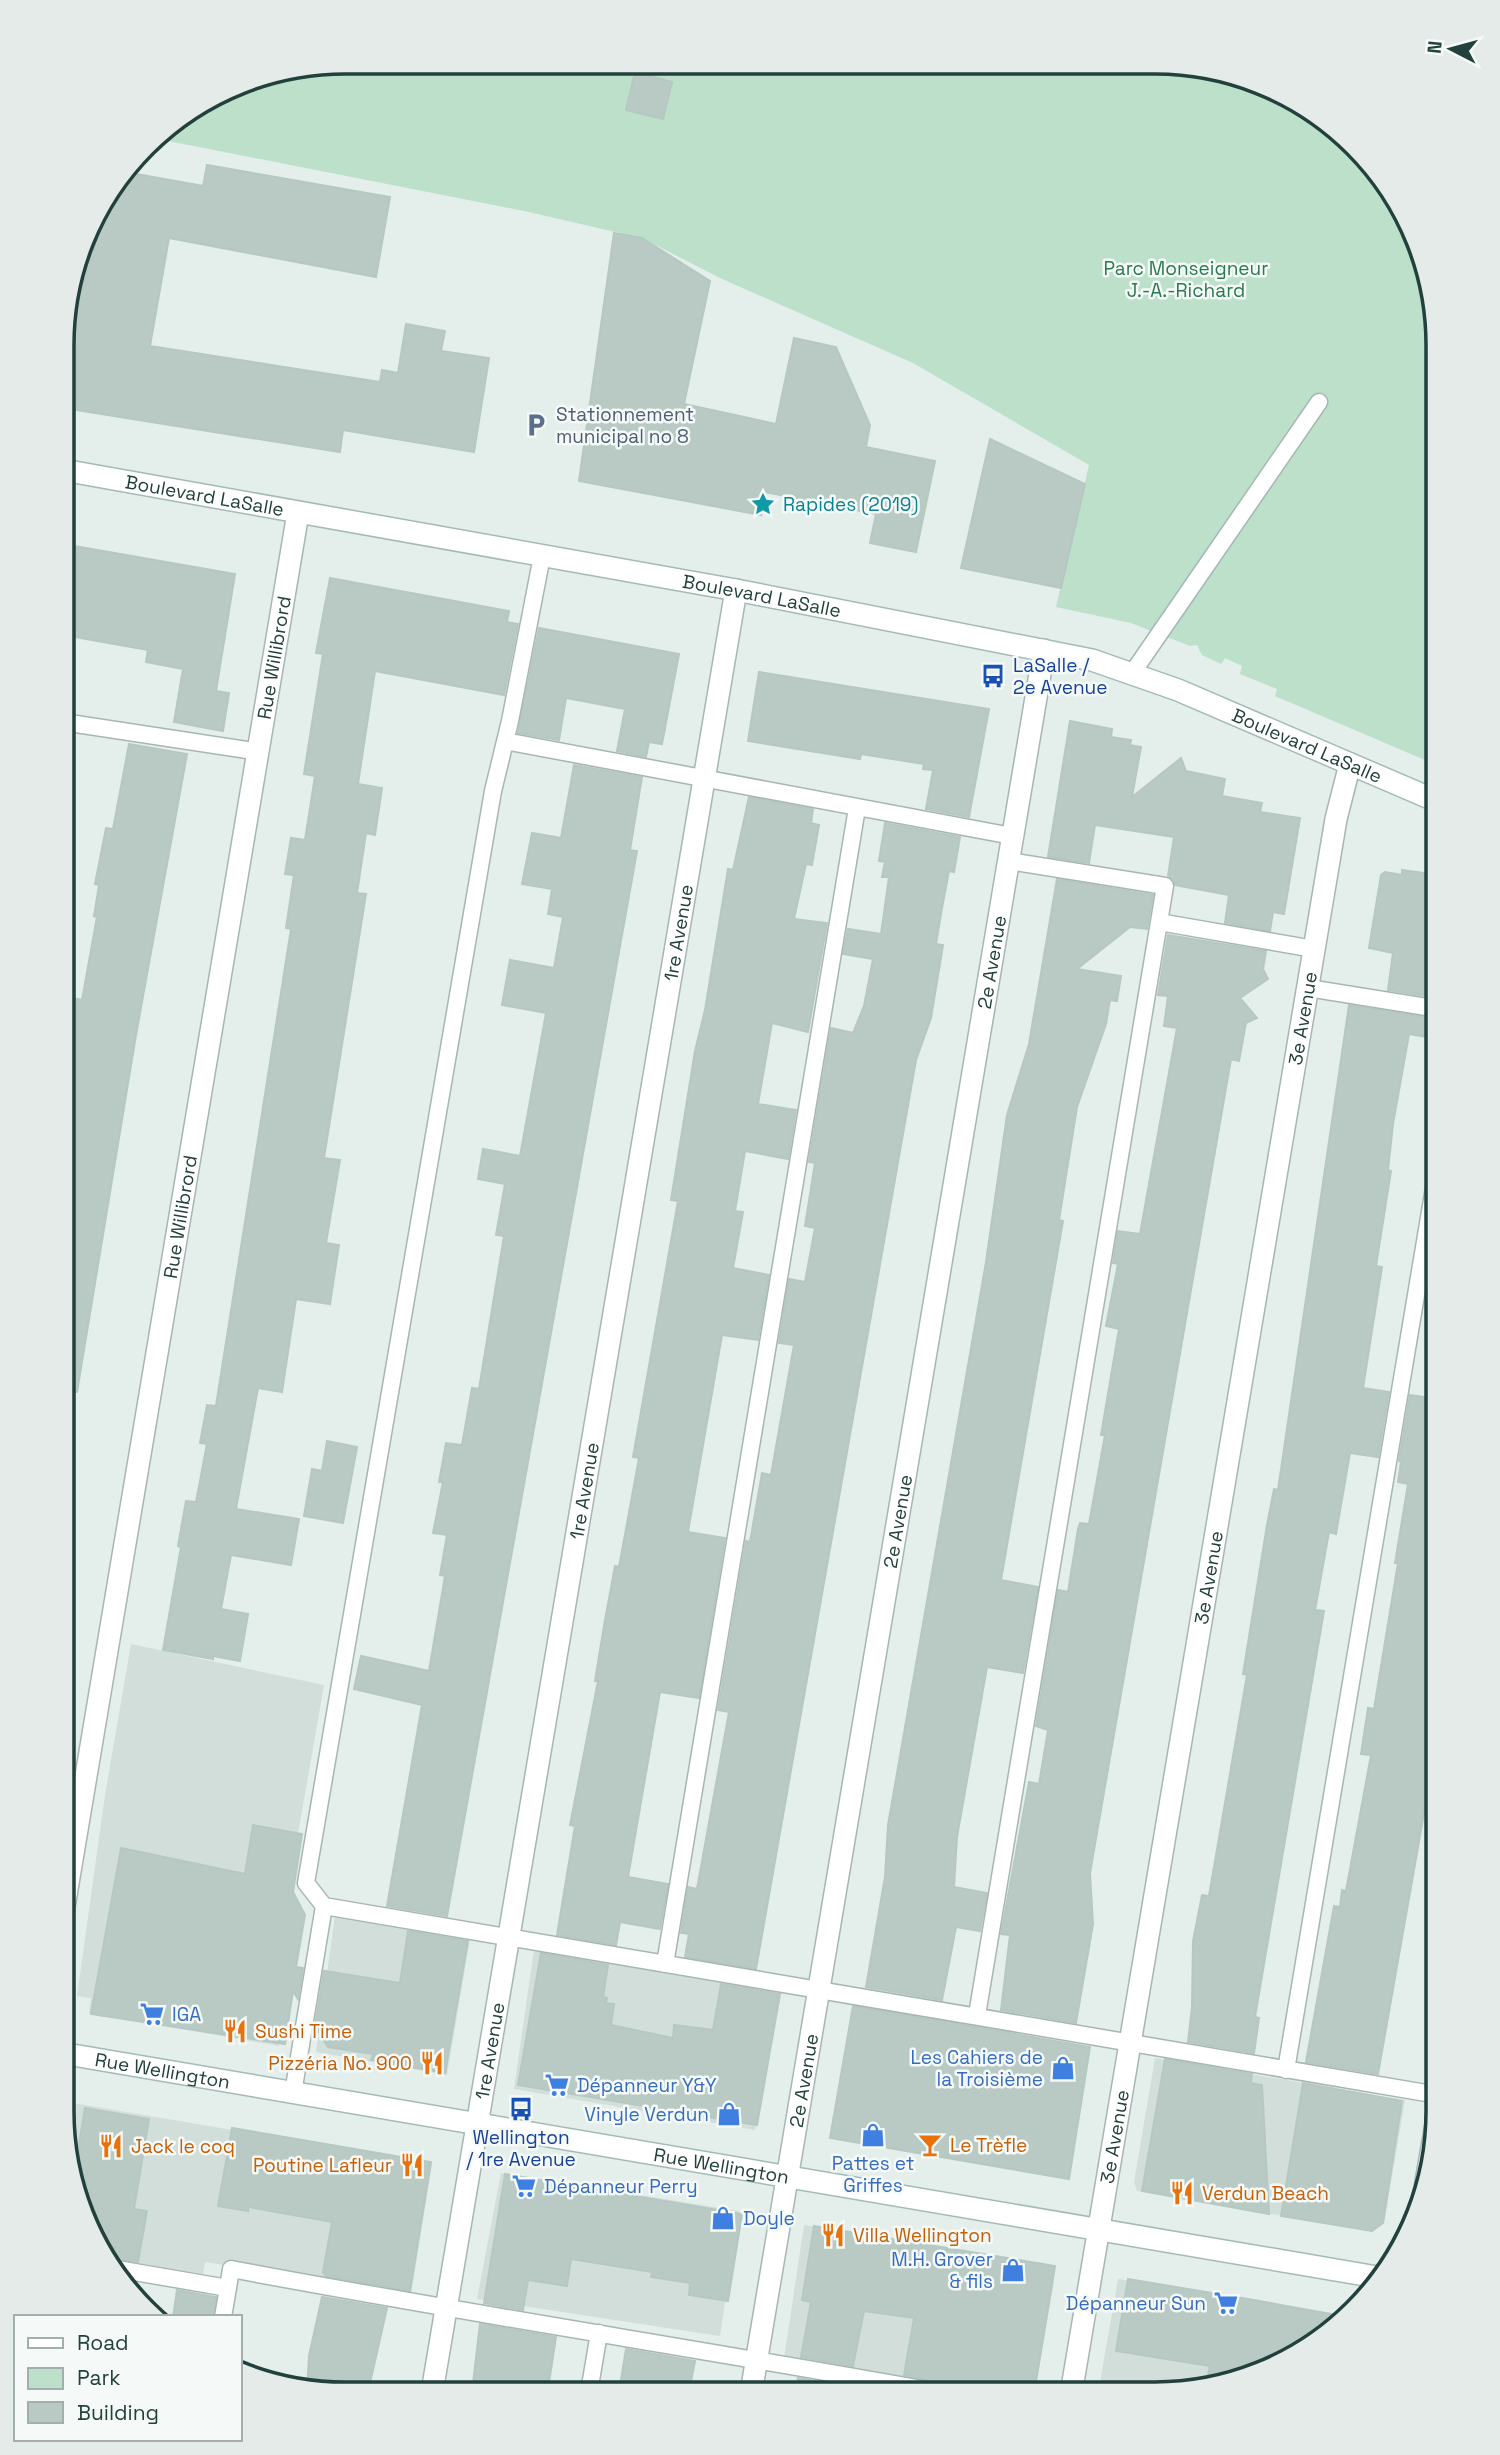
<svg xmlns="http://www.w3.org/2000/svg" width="1500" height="2455" font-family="'Space Grotesk',sans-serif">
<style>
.built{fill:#d2deda}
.green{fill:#bce0c9}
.building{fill:#b9c9c4;stroke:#b6c8c2;stroke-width:2}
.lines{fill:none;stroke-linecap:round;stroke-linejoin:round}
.lane-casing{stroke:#a6b7b3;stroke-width:19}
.street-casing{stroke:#a6b7b3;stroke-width:24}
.secondary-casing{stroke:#a2bbb4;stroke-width:24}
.lane{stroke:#fff;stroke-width:16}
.street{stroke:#fff;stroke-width:21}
.secondary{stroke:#fff;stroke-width:21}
.labels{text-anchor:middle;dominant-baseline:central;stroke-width:5;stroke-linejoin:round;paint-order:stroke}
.park-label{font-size:19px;fill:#2a7a50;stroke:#f5faf8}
.service-label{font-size:19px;fill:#4e5e75;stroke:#f5faf8;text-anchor:start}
.street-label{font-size:19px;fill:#22413c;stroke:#f5faf8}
.culture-label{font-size:19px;fill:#0d838f;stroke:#f5faf8;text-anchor:start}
.transit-label{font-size:19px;fill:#164399;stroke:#f5faf8;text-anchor:start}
.shop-label{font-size:19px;fill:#366cbe;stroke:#f5faf8;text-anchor:start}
.food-label{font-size:19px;fill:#c56008;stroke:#f5faf8;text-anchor:start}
.rim{fill:none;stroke:#22413c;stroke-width:3.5}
</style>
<rect width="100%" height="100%" fill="#e4eeeb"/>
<path class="built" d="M 131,1644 L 324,1685 L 288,1891 L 302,1914 L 279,2046 L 89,2013 L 91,1998 L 77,1996 L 105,1795 Z
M 335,1916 L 470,1939 L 447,2075 L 316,2052 Z
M 534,1950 L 778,1993 L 755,2130 L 514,2089 Z
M 1155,2058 L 1405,2100 L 1384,2223 L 1378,2222 L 1366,2230 L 1137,2191 L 1134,2182 Z
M 73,2103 L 432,2164 L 411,2295 L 205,2262 L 203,2274 L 106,2259 L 83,2219 L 65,2131 Z
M 501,2173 L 739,2211 L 720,2336 L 477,2299 Z
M 804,2225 L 1050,2267 L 1047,2280 L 1054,2281 L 1035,2393 L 990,2393 L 784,2359 Z
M 1118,2279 L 1231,2298 L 1346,2317 L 1328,2335 L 1264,2372 L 1156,2394 L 1098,2394 Z"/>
<path class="green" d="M 344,61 L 1193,64 L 1265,83 L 1328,120 L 1381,172 L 1417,236 L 1439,344 L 1439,766 L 1275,696 L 1277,689 L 1240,674 L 1242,666 L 1225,658 L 1221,664 L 1202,655 L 1197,645 L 1190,646 L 1131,623 L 1056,607 L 1089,465 L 913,363 L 720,278 L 642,238 L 524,211 L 153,138 L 157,132 L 236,83 Z"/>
<path class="building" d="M 635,72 L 672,82 L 663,119 L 626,110 Z
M 207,165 L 390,197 L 376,277 L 169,238 L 150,346 L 380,382 L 382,370 L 398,373 L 406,324 L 445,331 L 441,351 L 489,358 L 474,452 L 343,430 L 340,452 L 63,408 L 64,336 L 76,266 L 91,219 L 126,172 L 203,186 Z
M 614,233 L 642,238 L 710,281 L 684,404 L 776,424 L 794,338 L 836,347 L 870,425 L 866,447 L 935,461 L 916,552 L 870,543 L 876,514 L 765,492 L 761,515 L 579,481 Z
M 990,439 L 1085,484 L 1061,588 L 961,568 Z
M 63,544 L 235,574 L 216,691 L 229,693 L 223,731 L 174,722 L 183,669 L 146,662 L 148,650 L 63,635 Z
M 330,578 L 509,611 L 507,622 L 518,624 L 504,695 L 375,671 L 358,784 L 382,788 L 375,835 L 366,833 L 357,893 L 366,894 L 324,1158 L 340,1160 L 326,1243 L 339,1245 L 330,1304 L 296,1299 L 282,1392 L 258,1388 L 236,1509 L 299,1519 L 291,1565 L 231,1555 L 221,1609 L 248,1614 L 240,1661 L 213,1656 L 213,1659 L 163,1650 L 181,1547 L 178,1546 L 186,1501 L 196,1502 L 207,1444 L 200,1443 L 207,1405 L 216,1406 L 233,1298 L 291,929 L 286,928 L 294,875 L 285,874 L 291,838 L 305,840 L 315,776 L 304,774 L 323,654 L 316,653 Z
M 539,628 L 679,654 L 662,744 L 649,742 L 646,757 L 617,751 L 625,709 L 566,698 L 559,740 L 518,733 Z
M 759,672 L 989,709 L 969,817 L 926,809 L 933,770 L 923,769 L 924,764 L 861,754 L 860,759 L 748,741 Z
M 1070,721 L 1112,729 L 1111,737 L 1131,740 L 1130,745 L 1141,747 L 1132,797 L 1181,758 L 1186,771 L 1225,779 L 1222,796 L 1262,803 L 1260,812 L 1300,818 L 1284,914 L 1273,912 L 1270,931 L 1225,923 L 1229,895 L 1175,885 L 1168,876 L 1174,837 L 1095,825 L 1089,863 L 1048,857 Z
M 129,744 L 187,754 L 136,1035 L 77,1392 L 62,1391 L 63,996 L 82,1000 L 97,917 L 94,916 L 99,885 L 95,884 L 106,828 L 113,829 Z
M 574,765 L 642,777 L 630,850 L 637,851 L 447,1916 L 387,1906 L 422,1705 L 354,1689 L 361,1656 L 429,1671 L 445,1576 L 440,1575 L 447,1535 L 433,1533 L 443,1482 L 439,1482 L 446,1443 L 462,1445 L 472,1388 L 479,1389 L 504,1236 L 496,1235 L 505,1184 L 478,1179 L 483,1149 L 520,1156 L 546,1013 L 502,1005 L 510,960 L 554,968 L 563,917 L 548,914 L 552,889 L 522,884 L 532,833 L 561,838 Z
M 749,797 L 813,809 L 811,823 L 819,825 L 812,865 L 806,864 L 794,919 L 827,923 L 808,1032 L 772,1023 L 758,1104 L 796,1110 L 788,1159 L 745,1151 L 735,1211 L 743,1212 L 733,1268 L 769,1275 L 758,1340 L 722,1335 L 688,1532 L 725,1538 L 699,1698 L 660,1692 L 628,1877 L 668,1884 L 660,1929 L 620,1922 L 616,1945 L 557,1935 L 575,1826 L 570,1825 L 598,1681 L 595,1681 L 605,1620 L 615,1566 L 619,1567 L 639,1458 L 633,1457 L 678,1201 L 671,1200 L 695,1051 L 705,1010 L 728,869 L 733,870 Z
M 885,823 L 960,837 L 954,872 L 949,871 L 942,908 L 936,944 L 943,945 L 931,1018 L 916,1060 L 756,1969 L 685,1957 L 689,1934 L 681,1933 L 688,1887 L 697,1889 L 729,1712 L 718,1710 L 746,1541 L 750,1542 L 762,1473 L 771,1475 L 794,1345 L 779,1343 L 789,1279 L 805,1282 L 815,1228 L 805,1226 L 815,1163 L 809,1162 L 831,1028 L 853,1033 L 864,1006 L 873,959 L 843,954 L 848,929 L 881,934 L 889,877 L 882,877 L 885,862 L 879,861 Z
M 1402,870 L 1439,875 L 1439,998 L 1388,990 L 1393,953 L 1369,948 L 1381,875 L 1385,872 L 1402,875 Z
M 1057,879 L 1153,895 L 1147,929 L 1130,927 L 1077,969 L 1121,976 L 1117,1001 L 1110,1000 L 1106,1024 L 1077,1107 L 1059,1220 L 1063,1221 L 1001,1580 L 1038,1587 L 1023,1673 L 987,1667 L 957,1837 L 954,1887 L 987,1893 L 980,1931 L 956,1927 L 942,2000 L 866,1987 L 885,1877 L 888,1825 L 986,1262 L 1007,1115 L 1029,1044 Z
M 1168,935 L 1266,951 L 1263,969 L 1268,979 L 1240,998 L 1257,1018 L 1246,1023 L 1239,1061 L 1231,1059 L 1090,1873 L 1093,1924 L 1076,2023 L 1001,2010 L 1010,1935 L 1001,1934 L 1029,1782 L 1039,1784 L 1048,1730 L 1036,1726 L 1058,1590 L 1068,1592 L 1078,1529 L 1080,1523 L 1089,1524 L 1105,1435 L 1101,1435 L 1119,1329 L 1106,1326 L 1118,1264 L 1113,1263 L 1118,1231 L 1140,1234 L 1177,1028 L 1164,1026 L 1168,996 L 1158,995 Z
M 1349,1005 L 1438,1019 L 1438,1039 L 1409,1034 L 1393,1124 L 1388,1170 L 1391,1171 L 1376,1266 L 1382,1267 L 1363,1388 L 1389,1392 L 1378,1457 L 1350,1453 L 1336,1534 L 1329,1532 L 1315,1610 L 1324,1611 L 1255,2017 L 1259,2018 L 1254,2053 L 1188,2042 L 1192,2007 L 1193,1941 L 1202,1895 L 1209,1896 L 1247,1675 L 1243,1674 L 1267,1525 L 1274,1489 L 1278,1490 Z
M 1410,1395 L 1438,1399 L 1438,1748 L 1433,1779 L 1430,1779 L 1378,2074 L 1306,2062 L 1334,1906 L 1340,1907 L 1342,1890 L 1346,1891 L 1371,1755 L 1361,1754 L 1368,1708 L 1374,1709 L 1398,1563 L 1395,1563 L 1408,1484 L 1398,1482 L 1401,1462 L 1399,1461 Z
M 327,1441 L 357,1447 L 343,1523 L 304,1516 L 312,1469 L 322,1471 Z
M 253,1825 L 302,1834 L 293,1892 L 305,1915 L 296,1967 L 303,1968 L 298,1999 L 293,1991 L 285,2044 L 91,2014 L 121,1848 L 245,1874 Z
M 408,1931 L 468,1941 L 445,2073 L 371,2060 L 373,2054 L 328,2047 L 315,2026 L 324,1971 L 400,1983 Z
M 541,1953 L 608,1965 L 603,1997 L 607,1998 L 606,2003 L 614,2004 L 611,2025 L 673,2038 L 674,2025 L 713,2030 L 721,1984 L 780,1994 L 757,2125 L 518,2085 Z
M 853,2006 L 1090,2047 L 1069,2179 L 830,2138 Z
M 1165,2059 L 1252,2074 L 1251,2083 L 1262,2085 L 1269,2214 L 1142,2191 Z
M 1303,2083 L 1402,2101 L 1383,2223 L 1372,2231 L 1281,2216 Z
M 85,2108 L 149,2119 L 134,2209 L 147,2211 L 138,2262 L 106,2259 L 83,2219 L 81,2209 L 86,2176 L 74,2174 Z
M 232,2128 L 431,2162 L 410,2291 L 326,2276 L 323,2272 L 332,2222 L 249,2207 L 248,2211 L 218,2206 Z
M 505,2174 L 742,2214 L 728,2301 L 689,2295 L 690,2283 L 651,2277 L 652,2272 L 571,2259 L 567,2286 L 528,2280 L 523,2310 L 484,2303 Z
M 814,2226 L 1055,2266 L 1034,2393 L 992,2393 L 904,2375 L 914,2318 L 864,2311 L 853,2366 L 801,2357 L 811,2302 L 802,2300 Z
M 1128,2279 L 1248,2299 L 1347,2317 L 1328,2335 L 1264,2372 L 1206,2384 L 1210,2366 L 1116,2351 Z
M 177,2290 L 216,2297 L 213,2317 L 173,2317 Z
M 322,2297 L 387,2308 L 368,2392 L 307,2391 L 309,2356 Z
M 480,2324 L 556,2337 L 548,2389 L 542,2388 L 542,2392 L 472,2392 Z
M 626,2349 L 695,2361 L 689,2392 L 619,2392 Z
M 798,2378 L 849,2387 L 848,2393 L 795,2393 Z"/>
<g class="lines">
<g class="lane-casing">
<path id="lane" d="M 1133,672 L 1319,402
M 63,722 L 260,752
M 505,741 L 1012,836
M 1159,922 L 1314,949
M 1308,988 L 1439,1009
M 62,1807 L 78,1810
M 324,1906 L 1438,2095
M 665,1964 L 857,808
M 977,2015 L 1165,886 L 1009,861
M 1286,2070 L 1438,1164
M 293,2093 L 324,1906 L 306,1883 L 493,791 L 510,721 L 542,556
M 111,2268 L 228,2288 L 231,2269 C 469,2314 707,2350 944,2393
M 223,2317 L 228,2288
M 589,2392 L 599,2333"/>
</g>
<g class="street-casing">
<g id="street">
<path id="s1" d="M 62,1919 L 298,513"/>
<path d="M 1422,2205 L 1438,2113"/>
<path id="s2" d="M 432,2392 L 736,590"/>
<path id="s3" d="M 751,2393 L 1044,650"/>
<path id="s4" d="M 1071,2394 L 1336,819 L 1350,764"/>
</g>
</g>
<g class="secondary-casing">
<g id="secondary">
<path id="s5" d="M 63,470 L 736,590 L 1092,660 L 1178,690 L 1439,802"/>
<path id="s6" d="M 61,2053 L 1383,2278"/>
</g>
</g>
<use href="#lane" class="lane"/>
<use href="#street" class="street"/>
<use href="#secondary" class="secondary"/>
</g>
<defs>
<g id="parking-bare" transform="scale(1.89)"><path d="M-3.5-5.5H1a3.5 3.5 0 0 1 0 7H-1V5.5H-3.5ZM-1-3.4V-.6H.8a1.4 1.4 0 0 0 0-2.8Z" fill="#5c6f8a" stroke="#f5faf8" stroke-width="2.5" paint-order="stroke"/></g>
<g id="sight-bare" transform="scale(1.89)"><path d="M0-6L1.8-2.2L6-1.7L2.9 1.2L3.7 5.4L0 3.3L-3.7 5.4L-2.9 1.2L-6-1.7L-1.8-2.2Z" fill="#0f9aa8" stroke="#f5faf8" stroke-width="2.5" paint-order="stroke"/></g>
<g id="bus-bare" transform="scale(1.89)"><path d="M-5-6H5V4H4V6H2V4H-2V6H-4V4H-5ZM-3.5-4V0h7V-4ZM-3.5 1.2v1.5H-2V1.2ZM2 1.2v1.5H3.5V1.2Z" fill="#1a4fb4" stroke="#f5faf8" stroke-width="2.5" paint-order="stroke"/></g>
<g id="supermarket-bare" transform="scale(1.89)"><path d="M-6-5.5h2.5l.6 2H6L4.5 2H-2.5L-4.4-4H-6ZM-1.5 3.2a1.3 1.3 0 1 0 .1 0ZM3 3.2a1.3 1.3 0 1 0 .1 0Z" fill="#3f7fe0" stroke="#f5faf8" stroke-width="2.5" paint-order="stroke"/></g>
<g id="restaurant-bare" transform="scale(1.89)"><path d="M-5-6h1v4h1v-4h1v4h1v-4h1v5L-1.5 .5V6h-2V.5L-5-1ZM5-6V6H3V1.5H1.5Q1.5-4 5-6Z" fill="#e8710a" stroke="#f5faf8" stroke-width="2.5" paint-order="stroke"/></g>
<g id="shop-bare" transform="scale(1.89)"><path d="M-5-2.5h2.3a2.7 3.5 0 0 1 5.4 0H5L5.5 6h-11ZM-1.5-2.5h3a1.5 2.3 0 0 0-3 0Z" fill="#3f7fe0" stroke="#f5faf8" stroke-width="2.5" paint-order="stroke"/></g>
<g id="bar-bare" transform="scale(1.89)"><path d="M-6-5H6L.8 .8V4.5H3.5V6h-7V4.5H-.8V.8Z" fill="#e8710a" stroke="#f5faf8" stroke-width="2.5" paint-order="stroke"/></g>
</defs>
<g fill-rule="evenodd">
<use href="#parking-bare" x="536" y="425"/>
<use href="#sight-bare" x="763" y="504"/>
<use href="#bus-bare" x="993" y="676"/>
<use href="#supermarket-bare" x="152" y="2014"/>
<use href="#restaurant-bare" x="235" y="2031"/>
<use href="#restaurant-bare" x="432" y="2063"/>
<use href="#shop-bare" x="1063" y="2068"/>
<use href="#supermarket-bare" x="557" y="2085"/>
<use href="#bus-bare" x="521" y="2109"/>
<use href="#shop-bare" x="729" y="2114"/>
<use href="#shop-bare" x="873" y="2135"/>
<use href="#bar-bare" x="930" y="2145"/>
<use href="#restaurant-bare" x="111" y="2146"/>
<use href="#restaurant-bare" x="412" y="2165"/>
<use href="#supermarket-bare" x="524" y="2186"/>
<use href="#restaurant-bare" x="1182" y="2193"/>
<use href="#shop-bare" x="723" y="2218"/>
<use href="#restaurant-bare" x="833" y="2235"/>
<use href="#shop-bare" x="1013" y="2270"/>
<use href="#supermarket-bare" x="1226" y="2303"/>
</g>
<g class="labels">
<g class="park-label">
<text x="1186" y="268">Parc Monseigneur<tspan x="1186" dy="22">J.-A.-Richard</tspan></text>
</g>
<g class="service-label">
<text x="556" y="414">Stationnement<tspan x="556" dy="22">municipal no 8</tspan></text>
</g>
<g class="street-label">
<text stroke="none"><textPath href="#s5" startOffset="144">Boulevard LaSalle</textPath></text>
<text stroke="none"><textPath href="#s5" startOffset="710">Boulevard LaSalle</textPath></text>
<text stroke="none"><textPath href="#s1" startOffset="1279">Rue Willibrord</textPath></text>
<text stroke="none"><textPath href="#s5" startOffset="1278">Boulevard LaSalle</textPath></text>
<text stroke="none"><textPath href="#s2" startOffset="1480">1re Avenue</textPath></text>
<text stroke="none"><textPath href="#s3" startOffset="1451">2e Avenue</textPath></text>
<text stroke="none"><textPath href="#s4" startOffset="1395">3e Avenue</textPath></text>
<text stroke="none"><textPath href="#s1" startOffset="712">Rue Willibrord</textPath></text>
<text stroke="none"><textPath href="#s2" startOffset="914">1re Avenue</textPath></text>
<text stroke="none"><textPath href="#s3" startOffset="884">2e Avenue</textPath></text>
<text stroke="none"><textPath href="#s4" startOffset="828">3e Avenue</textPath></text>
<text stroke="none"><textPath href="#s2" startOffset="346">1re Avenue</textPath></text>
<text stroke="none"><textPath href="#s6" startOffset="103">Rue Wellington</textPath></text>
<text stroke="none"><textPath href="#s3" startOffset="317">2e Avenue</textPath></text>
<text stroke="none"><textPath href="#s4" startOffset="261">3e Avenue</textPath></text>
<text stroke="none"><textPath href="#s6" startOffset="670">Rue Wellington</textPath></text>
</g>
<g class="culture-label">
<text x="783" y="504">Rapides (2019)</text>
</g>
<g class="transit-label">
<text x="1013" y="665">LaSalle /<tspan x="1013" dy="22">2e Avenue</tspan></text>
<text x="521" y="2137" text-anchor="middle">Wellington<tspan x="521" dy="22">/ 1re Avenue</tspan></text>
</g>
<g class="shop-label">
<text x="172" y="2014">IGA</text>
<text x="1043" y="2057" text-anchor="end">Les Cahiers de<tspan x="1043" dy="22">la Troisième</tspan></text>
<text x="577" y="2085">Dépanneur Y&amp;Y</text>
<text x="709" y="2114" text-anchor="end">Vinyle Verdun</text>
<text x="873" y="2163" text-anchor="middle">Pattes et<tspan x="873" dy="22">Griffes</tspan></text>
<text x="544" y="2186">Dépanneur Perry</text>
<text x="743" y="2218">Doyle</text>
<text x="993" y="2259" text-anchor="end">M.H. Grover<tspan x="993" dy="22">&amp; fils</tspan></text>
<text x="1206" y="2303" text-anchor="end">Dépanneur Sun</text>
</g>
<g class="food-label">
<text x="255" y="2031">Sushi Time</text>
<text x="412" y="2063" text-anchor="end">Pizzéria No. 900</text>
<text x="950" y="2145">Le Trèfle</text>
<text x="131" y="2146">Jack le coq</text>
<text x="392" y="2165" text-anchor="end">Poutine Lafleur</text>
<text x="1202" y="2193">Verdun Beach</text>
<text x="853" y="2235">Villa Wellington</text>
</g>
</g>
<path d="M0 0H1500V2455H0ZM345 74H1155A271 271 0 0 1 1426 345V2111A271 271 0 0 1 1155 2382H345A271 271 0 0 1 74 2111V345A271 271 0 0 1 345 74Z" fill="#e4ebe9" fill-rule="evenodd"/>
<path class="rim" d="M345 74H1155A271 271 0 0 1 1426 345V2111A271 271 0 0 1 1155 2382H345A271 271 0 0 1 74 2111V345A271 271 0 0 1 345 74Z"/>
<rect x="14" y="2315" width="228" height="126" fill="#f5faf8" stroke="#a1b0ad" stroke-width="2"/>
<rect x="28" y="2338" width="35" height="10" fill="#ffffff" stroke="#a1b0ad" stroke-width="2"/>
<text x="77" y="2350" font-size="21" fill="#22413c">Road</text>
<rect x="28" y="2368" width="35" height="21" fill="#bce0c9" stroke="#a1b0ad" stroke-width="2"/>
<text x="77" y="2385" font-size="21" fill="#22413c">Park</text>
<rect x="28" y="2402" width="35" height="21" fill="#b9c9c4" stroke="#a1b0ad" stroke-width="2"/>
<text x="77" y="2420" font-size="21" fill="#22413c">Building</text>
<g transform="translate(1451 49) rotate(276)" stroke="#f5faf8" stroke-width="5" paint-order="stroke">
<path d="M0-5L12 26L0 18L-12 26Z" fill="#22413c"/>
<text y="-10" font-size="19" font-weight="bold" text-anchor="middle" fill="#22413c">N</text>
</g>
</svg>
